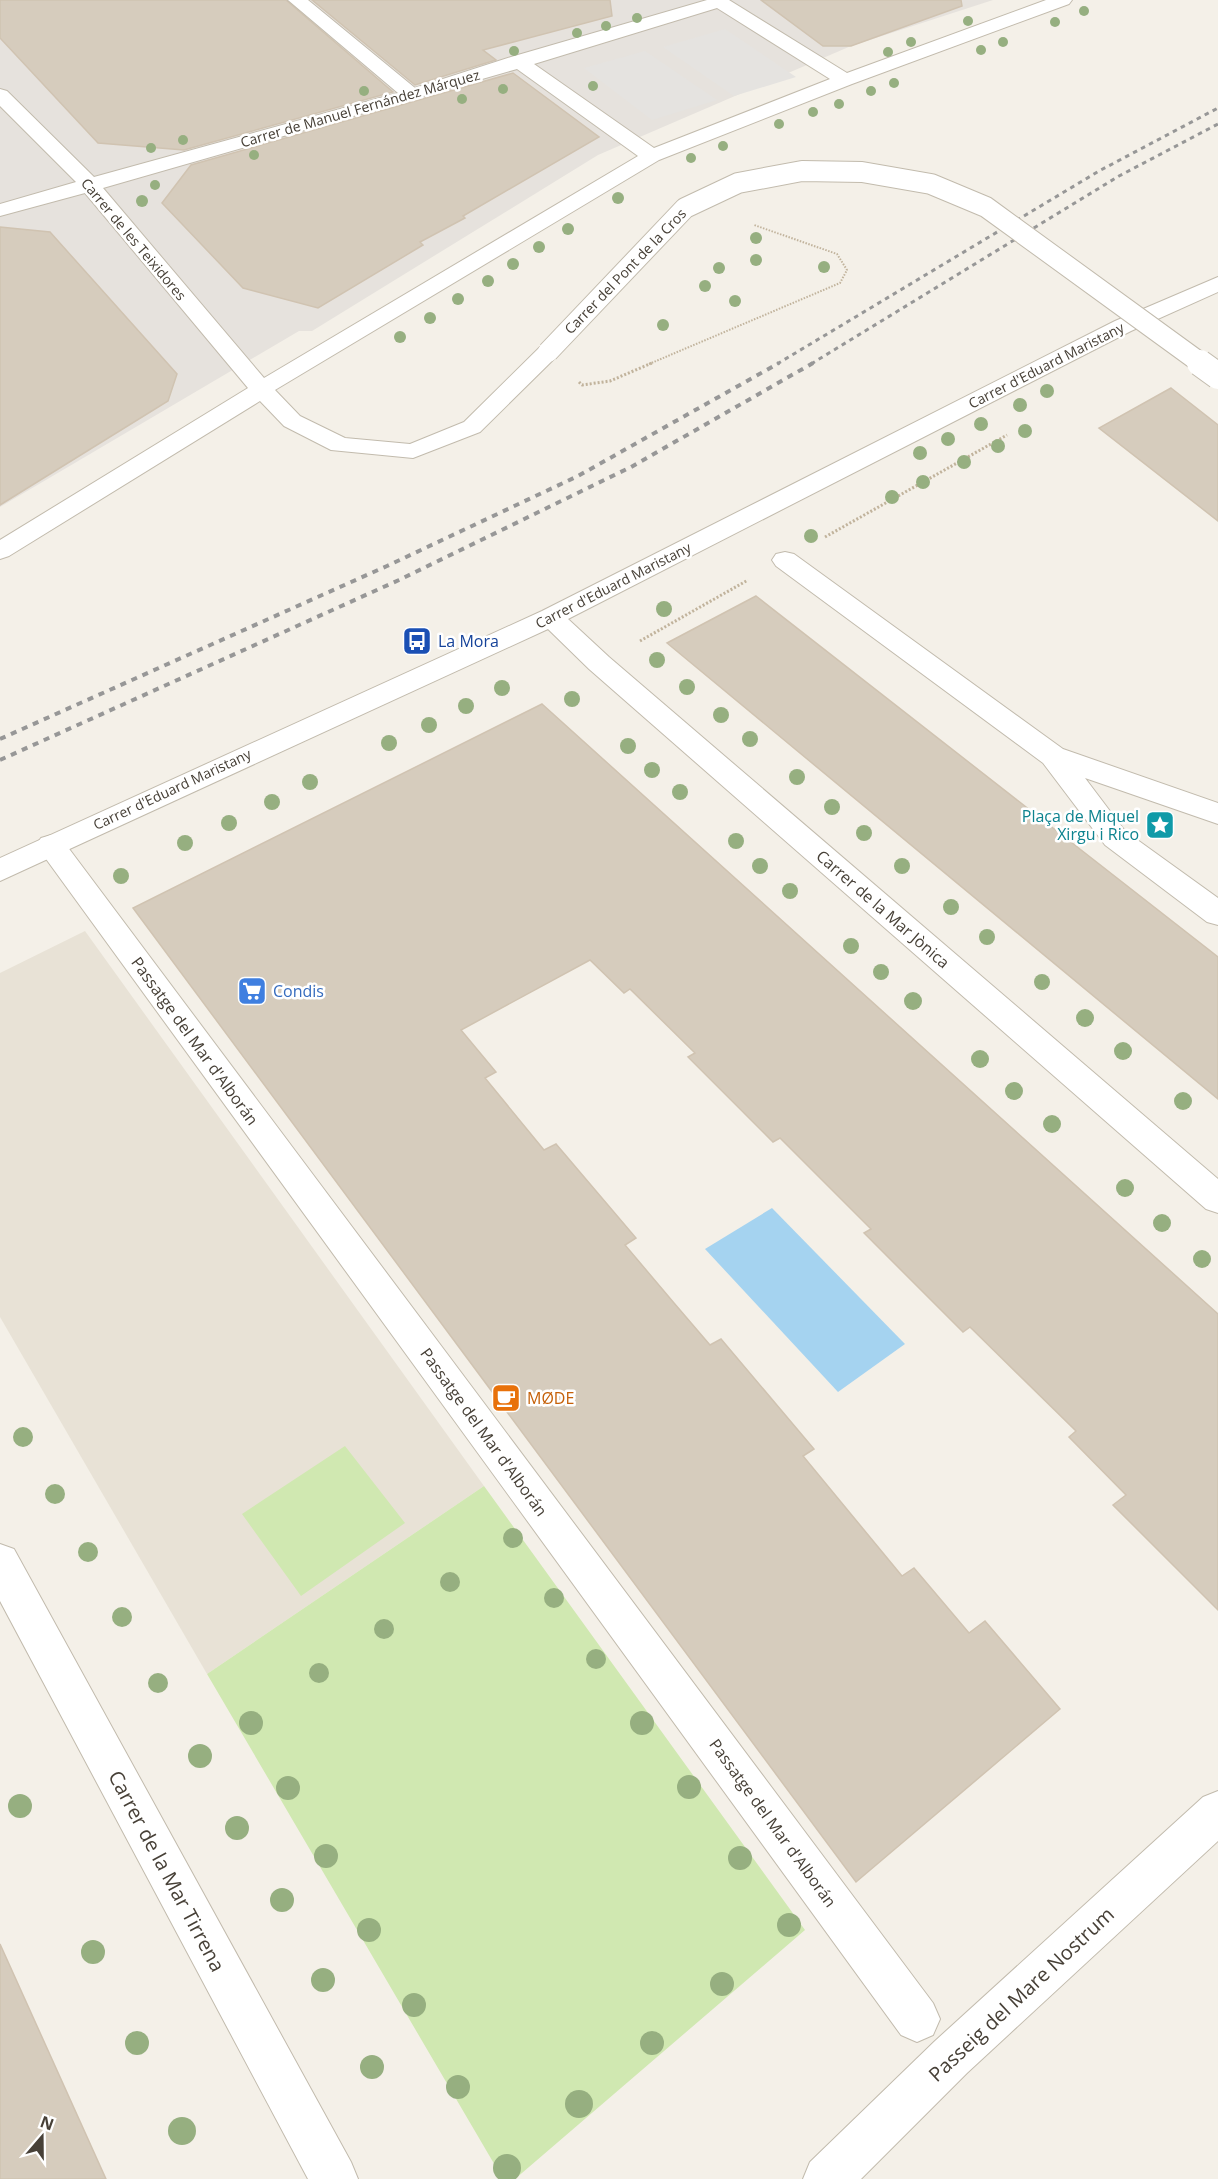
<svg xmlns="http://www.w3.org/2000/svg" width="1218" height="2179" font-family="'Open Sans',sans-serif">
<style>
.residential{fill:#e8e2d6}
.industrial{fill:#e6e2dd}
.green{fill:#d0e8b1}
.parking{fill:#e5e3e0}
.water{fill:#a5d3f0}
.building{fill:#d6ccbd;stroke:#d0c3b1;stroke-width:1.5}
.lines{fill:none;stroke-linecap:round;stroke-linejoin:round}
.pedestrian-casing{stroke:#c2bbad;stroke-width:2}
.minor-casing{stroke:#c2bbad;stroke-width:2}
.path-far1{stroke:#c1b39c;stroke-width:2;stroke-dasharray:1.5 1.5;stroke-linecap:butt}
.path{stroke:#c1b39c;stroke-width:3;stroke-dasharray:2 2;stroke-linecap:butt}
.pedestrian{fill:#fff;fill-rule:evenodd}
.minor{fill:#fff;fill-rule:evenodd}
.rail-far1{stroke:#979797;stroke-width:3;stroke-dasharray:4.5 4.5;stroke-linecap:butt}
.rail{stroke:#979797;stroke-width:4;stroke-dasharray:6 6;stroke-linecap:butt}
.minor-bridge-far1-casing{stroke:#c2bbad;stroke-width:22;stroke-linecap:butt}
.minor-bridge-casing{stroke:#c2bbad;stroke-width:28;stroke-linecap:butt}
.minor-bridge-far1{stroke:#fff;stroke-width:20}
.minor-bridge{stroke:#fff;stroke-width:26}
.tree{fill:#96af80}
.labels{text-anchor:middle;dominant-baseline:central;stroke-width:5;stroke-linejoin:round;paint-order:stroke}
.far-street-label{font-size:14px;fill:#474037;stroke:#fff}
.transit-label{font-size:16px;fill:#164399;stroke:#fff;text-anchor:start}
.culture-label{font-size:16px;fill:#0d838f;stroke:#fff;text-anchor:end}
.street-label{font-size:16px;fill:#474037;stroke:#fff}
.shop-label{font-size:16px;fill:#366cbe;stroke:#fff;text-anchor:start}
.food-label{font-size:16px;fill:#c56008;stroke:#fff;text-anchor:start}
.near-street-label{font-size:20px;fill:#474037;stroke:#fff}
</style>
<rect width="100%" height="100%" fill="#f4f0e8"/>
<path class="residential" d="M 85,931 L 484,1486 L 207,1674 L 0,1317 L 0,973 Z"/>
<path class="industrial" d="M 0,0 L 993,0 L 851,46 L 598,155 L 312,331 L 299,331 L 0,507 Z"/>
<path class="green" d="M 345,1446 L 405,1523 L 301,1596 L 242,1514 Z
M 484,1486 L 805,1930 L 515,2179 L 503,2179 L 207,1674 Z"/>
<path class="parking" d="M 725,29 L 796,77 L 734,96 L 663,47 Z
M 645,51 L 717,100 L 652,120 L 584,68 Z"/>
<path class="water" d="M 772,1208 L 905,1344 L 838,1392 L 705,1249 Z"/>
<path class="building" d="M 0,0 L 286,0 L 393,92 L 184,150 L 98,143 L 0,38 Z
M 312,0 L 610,0 L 612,16 L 483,50 L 496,60 L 415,85 Z
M 761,0 L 961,0 L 962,6 L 851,46 L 823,46 Z
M 513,73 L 599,137 L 463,216 L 465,218 L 420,242 L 423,245 L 318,308 L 243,288 L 162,203 L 191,165 Z
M 0,227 L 50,232 L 177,374 L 168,401 L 0,505 Z
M 1171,388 L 1218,425 L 1218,521 L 1099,428 Z
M 756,596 L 1218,957 L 1218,1099 L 667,643 Z
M 542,704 L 1218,1314 L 1218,1610 L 1113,1505 L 1126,1495 L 1069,1437 L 1076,1431 L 970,1327 L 963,1332 L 864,1233 L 871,1229 L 780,1138 L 773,1142 L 688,1057 L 695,1053 L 630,989 L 624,993 L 590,960 L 461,1030 L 496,1072 L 485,1078 L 544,1150 L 556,1144 L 636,1238 L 625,1245 L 674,1303 L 710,1345 L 721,1339 L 814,1449 L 803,1456 L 902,1576 L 914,1568 L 969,1633 L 985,1621 L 1060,1709 L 856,1882 L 133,908 Z
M 0,1944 L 106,2179 L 0,2179 Z"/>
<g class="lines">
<g class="pedestrian-casing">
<path id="pedestrian" d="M 785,552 L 794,554 L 1063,749 L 1218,803 L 1218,824 L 1085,778 L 1125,831 L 1218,898 L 1218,925 L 1207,922 L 1105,845 L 1043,763 L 776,566 L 772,560 L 776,554 Z
M 51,835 L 61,838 L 933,2003 L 940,2019 L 933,2035 L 917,2042 L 901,2035 L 41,852 L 36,845 L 41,838 Z"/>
</g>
<g class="minor-casing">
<path id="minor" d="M 288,0 L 308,0 L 415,88 L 511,57 L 707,0 L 729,0 L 847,73 L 1046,0 L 1072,0 L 1069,4 L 852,84 L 659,160 L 275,390 L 300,416 L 345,438 L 410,444 L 464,422 L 540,347 L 548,345 L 556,347 L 559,352 L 556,357 L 480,432 L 413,458 L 331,450 L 284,426 L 260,401 L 9,556 L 0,559 L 0,540 L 248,388 L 85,193 L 0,216 L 0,204 L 76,182 L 0,106 L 0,89 L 7,91 L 94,177 L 398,93 ZM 717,8 L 830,79 L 654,148 L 534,64 ZM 517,69 L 638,156 L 264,378 L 103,188 Z
M 1218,277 L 1218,292 L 1131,331 L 568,619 L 609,657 L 1218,1179 L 1218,1213 L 1206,1209 L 589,669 L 548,629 L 0,881 L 0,858 L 542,611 L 1115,321 Z
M 0,1544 L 14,1549 L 351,2162 L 358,2179 L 308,2179 L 0,1601 Z
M 1218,1791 L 1218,1841 L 967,2073 L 861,2179 L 803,2179 L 810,2162 L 935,2041 L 1203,1797 Z"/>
</g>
<path class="path-far1" d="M 649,364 L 840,283 L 847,270 L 837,254 L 754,225"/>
<path class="path" d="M 579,382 L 582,385 L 610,381 L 652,363
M 825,537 L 1007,435
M 640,641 L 748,580"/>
<use href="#pedestrian" class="pedestrian"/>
<use href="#minor" class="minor"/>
<path class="rail-far1" d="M 777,364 L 1099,171 L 1218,108
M 811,364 L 1119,176 L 1218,124"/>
<path class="rail" d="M 0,739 L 387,566 L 578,476 L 779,363
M 0,760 L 399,580 L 631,467 L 813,363"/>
<g class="minor-bridge-far1-casing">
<path id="minor-bridge-far1" d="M 548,352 L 685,208 L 738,183 L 802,171 L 862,172 L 931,184 L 986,207 L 1202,364"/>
</g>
<g class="minor-bridge-casing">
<path id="minor-bridge" d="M 1200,363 L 1218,376"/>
</g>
<use href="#minor-bridge-far1" class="minor-bridge-far1"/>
<use href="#minor-bridge" class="minor-bridge"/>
</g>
<g class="tree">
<circle cx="1084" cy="11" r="5"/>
<circle cx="637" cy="18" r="5"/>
<circle cx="968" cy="21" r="5"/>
<circle cx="1055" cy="22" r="5"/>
<circle cx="606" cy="26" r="5"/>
<circle cx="577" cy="33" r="5"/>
<circle cx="911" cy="42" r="5"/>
<circle cx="1003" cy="42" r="5"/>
<circle cx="981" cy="50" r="5"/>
<circle cx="514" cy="51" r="5"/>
<circle cx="888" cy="52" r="5"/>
<circle cx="894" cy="83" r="5"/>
<circle cx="593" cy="86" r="5"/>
<circle cx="503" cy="89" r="5"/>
<circle cx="364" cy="91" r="5"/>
<circle cx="871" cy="91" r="5"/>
<circle cx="462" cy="99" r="5"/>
<circle cx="839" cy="104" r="5"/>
<circle cx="813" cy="112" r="5"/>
<circle cx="779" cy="124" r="5"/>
<circle cx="183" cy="140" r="5"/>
<circle cx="723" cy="146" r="5"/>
<circle cx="151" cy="148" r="5"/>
<circle cx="254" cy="155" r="5"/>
<circle cx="691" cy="158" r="5"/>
<circle cx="155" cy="185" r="5"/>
<circle cx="618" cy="198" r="6"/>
<circle cx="142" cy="201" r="6"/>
<circle cx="568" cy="229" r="6"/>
<circle cx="756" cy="238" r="6"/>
<circle cx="539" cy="247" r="6"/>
<circle cx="756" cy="260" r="6"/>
<circle cx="513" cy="264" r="6"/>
<circle cx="824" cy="267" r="6"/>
<circle cx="719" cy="268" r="6"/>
<circle cx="488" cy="281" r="6"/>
<circle cx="705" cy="286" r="6"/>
<circle cx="458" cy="299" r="6"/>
<circle cx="735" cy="301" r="6"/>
<circle cx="430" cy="318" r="6"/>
<circle cx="663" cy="325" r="6"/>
<circle cx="400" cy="337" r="6"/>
<circle cx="1047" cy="391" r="7"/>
<circle cx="1020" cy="405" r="7"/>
<circle cx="981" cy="424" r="7"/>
<circle cx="1025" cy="431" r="7"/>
<circle cx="948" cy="439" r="7"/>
<circle cx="998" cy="446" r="7"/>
<circle cx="920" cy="453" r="7"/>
<circle cx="964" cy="462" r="7"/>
<circle cx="923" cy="482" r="7"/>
<circle cx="892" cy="497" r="7"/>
<circle cx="811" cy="536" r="7"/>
<circle cx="664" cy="609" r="8"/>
<circle cx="657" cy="660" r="8"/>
<circle cx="687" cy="687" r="8"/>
<circle cx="502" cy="688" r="8"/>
<circle cx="572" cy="699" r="8"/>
<circle cx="466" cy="706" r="8"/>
<circle cx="721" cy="715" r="8"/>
<circle cx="429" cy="725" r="8"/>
<circle cx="750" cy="739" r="8"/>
<circle cx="389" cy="743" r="8"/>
<circle cx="628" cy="746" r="8"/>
<circle cx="652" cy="770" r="8"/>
<circle cx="797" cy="777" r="8"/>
<circle cx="310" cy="782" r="8"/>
<circle cx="680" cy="792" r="8"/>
<circle cx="272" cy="802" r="8"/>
<circle cx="832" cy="807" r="8"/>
<circle cx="229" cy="823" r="8"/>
<circle cx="864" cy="833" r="8"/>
<circle cx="736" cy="841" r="8"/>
<circle cx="185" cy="843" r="8"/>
<circle cx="760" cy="866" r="8"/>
<circle cx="902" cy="866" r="8"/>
<circle cx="121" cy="876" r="8"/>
<circle cx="790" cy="891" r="8"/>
<circle cx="951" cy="907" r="8"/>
<circle cx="987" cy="937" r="8"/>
<circle cx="851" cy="946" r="8"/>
<circle cx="881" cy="972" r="8"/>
<circle cx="1042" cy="982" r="8"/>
<circle cx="913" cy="1001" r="9"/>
<circle cx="1085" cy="1018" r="9"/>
<circle cx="1123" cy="1051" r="9"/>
<circle cx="980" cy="1059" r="9"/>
<circle cx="1014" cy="1091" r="9"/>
<circle cx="1183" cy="1101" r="9"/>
<circle cx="1052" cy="1124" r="9"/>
<circle cx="1125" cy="1188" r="9"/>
<circle cx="1162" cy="1223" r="9"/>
<circle cx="1202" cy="1259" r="9"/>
<circle cx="23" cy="1437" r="10"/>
<circle cx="55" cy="1494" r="10"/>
<circle cx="513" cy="1538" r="10"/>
<circle cx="88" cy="1552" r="10"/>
<circle cx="450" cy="1582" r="10"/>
<circle cx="554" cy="1598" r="10"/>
<circle cx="122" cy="1617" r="10"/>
<circle cx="384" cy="1629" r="10"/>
<circle cx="596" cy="1659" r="10"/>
<circle cx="319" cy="1673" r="10"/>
<circle cx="158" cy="1683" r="10"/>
<circle cx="251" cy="1723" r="12"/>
<circle cx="642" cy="1723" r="12"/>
<circle cx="200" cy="1756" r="12"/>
<circle cx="689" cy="1787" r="12"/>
<circle cx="288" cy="1788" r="12"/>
<circle cx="20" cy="1806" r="12"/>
<circle cx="237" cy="1828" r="12"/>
<circle cx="326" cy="1856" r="12"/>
<circle cx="740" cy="1858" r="12"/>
<circle cx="282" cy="1900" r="12"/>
<circle cx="789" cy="1925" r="12"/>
<circle cx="369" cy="1930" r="12"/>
<circle cx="93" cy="1952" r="12"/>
<circle cx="323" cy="1980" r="12"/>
<circle cx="722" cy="1984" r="12"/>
<circle cx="414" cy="2005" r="12"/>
<circle cx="137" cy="2043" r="12"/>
<circle cx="652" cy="2043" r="12"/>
<circle cx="372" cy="2067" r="12"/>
<circle cx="458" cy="2087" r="12"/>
<circle cx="579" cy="2104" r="14"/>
<circle cx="182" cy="2131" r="14"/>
<circle cx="507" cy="2168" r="14"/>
</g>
<defs>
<g id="bus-square" transform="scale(1.5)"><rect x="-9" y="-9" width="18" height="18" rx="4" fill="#1a4fb4" stroke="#fff"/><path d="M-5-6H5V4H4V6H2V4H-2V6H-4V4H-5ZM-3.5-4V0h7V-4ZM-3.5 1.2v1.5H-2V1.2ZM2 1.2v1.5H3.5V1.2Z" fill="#fff"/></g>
<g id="sight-square" transform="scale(1.5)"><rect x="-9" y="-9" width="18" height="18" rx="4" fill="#0f9aa8" stroke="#fff"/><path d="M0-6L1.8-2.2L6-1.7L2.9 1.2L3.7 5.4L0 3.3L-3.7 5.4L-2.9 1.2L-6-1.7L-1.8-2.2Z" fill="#fff"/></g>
<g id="supermarket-square" transform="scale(1.5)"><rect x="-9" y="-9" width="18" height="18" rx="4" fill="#3f7fe0" stroke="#fff"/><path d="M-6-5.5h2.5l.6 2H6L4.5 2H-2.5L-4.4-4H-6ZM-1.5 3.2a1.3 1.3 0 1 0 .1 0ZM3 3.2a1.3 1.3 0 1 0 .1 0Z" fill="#fff"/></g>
<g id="cafe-square" transform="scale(1.5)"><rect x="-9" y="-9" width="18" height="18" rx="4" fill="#e8710a" stroke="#fff"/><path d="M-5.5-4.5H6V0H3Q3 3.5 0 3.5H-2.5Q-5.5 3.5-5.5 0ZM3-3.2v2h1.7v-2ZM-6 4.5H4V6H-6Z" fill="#fff"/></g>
</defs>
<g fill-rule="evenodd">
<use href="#bus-square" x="417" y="641"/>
<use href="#sight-square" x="1160" y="825"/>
<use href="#supermarket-square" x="252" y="991"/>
<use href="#cafe-square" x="506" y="1398"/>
</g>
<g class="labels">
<g class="far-street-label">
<text transform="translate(360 108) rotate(-16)">Carrer de Manuel Fernández Márquez</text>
<text transform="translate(134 239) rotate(50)">Carrer de les Teixidores</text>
<text transform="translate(625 271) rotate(-46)">Carrer del Pont de la Cros</text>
<text transform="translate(1046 365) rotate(-27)">Carrer d'Eduard Maristany</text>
<text transform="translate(613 585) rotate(-27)">Carrer d'Eduard Maristany</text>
<text transform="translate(172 789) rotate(-25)">Carrer d'Eduard Maristany</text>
</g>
<g class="transit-label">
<text x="438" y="641">La Mora</text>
</g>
<g class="culture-label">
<text x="1139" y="816">Plaça de Miquel<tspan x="1139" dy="18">Xirgu i Rico</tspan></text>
</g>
<g class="street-label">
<text transform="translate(883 909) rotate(41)">Carrer de la Mar Jònica</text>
<text transform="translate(195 1041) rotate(54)">Passatge del Mar d'Alborán</text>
<text transform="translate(484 1432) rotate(54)">Passatge del Mar d'Alborán</text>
<text transform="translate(773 1823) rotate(54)">Passatge del Mar d'Alborán</text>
</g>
<g class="shop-label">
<text x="273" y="991">Condis</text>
</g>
<g class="food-label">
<text x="527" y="1398">MØDE</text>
</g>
<g class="near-street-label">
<text transform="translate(167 1871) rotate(62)">Carrer de la Mar Tirrena</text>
<text transform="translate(1021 1994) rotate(-43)">Passeig del Mare Nostrum</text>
</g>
</g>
<g transform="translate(42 2137) rotate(20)" stroke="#ffffff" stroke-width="4.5" paint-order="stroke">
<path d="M0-4.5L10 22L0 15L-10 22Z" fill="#474037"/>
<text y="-9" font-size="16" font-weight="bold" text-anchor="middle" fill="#474037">N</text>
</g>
</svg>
